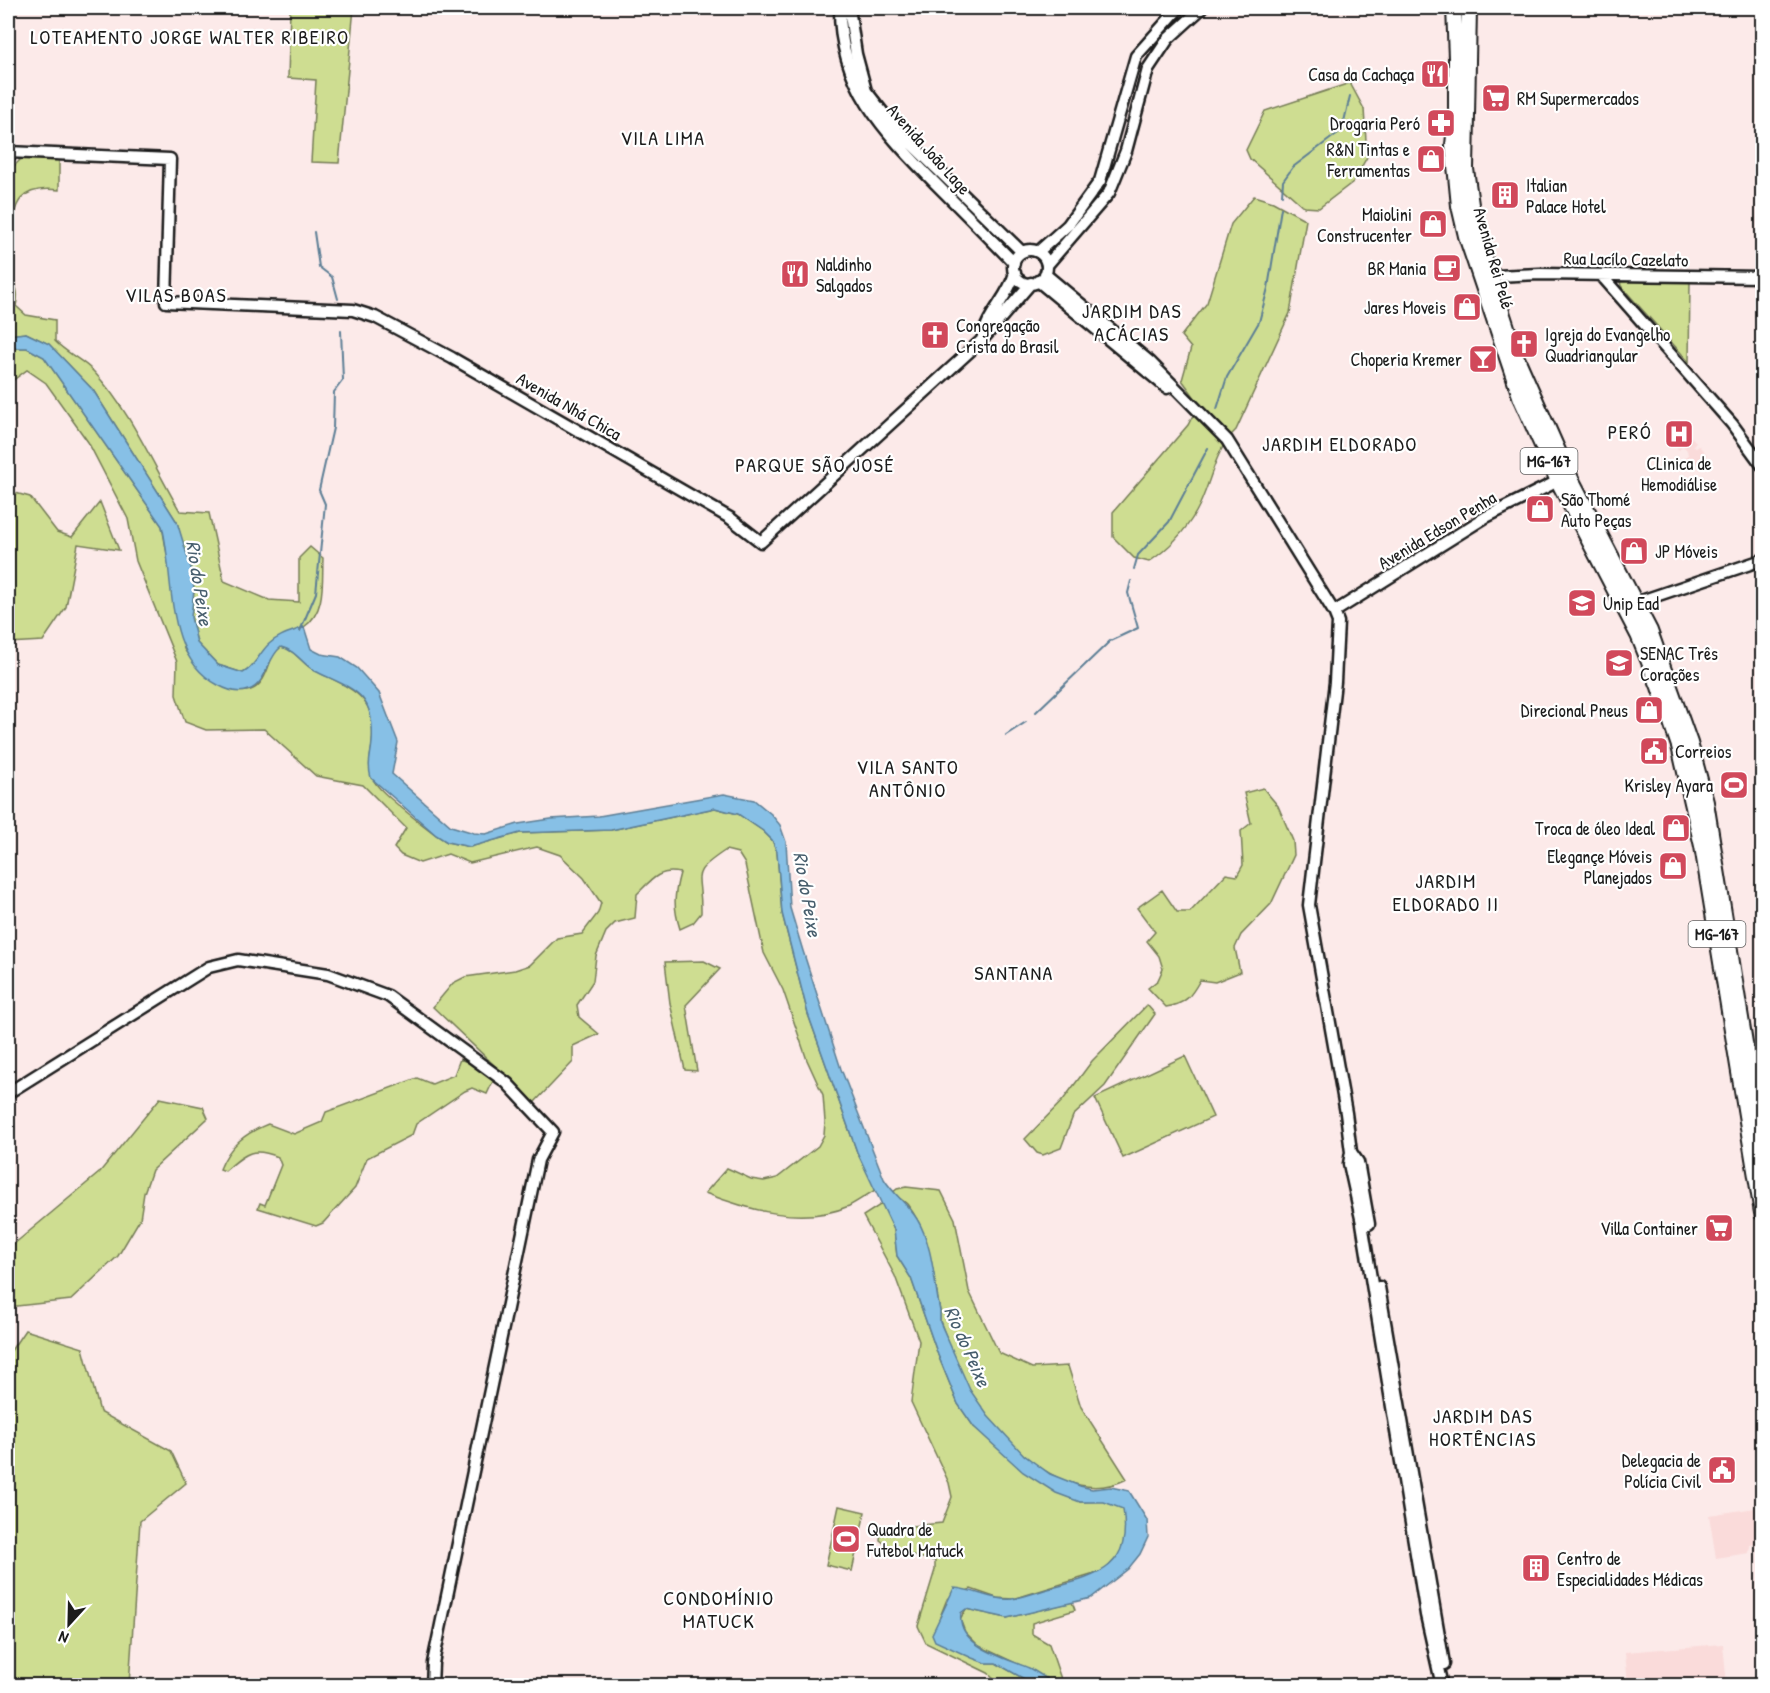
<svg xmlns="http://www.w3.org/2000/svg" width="1770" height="1693" font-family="'Patrick Hand',sans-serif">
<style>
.built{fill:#fadbda}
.green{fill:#cedd91;stroke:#757c56;stroke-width:1.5}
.water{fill:#87c0e6;stroke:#5c7e95;stroke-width:1.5}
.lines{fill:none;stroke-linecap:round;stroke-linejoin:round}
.stream{stroke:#5c7e95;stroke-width:2}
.tertiary-casing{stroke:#1c1c1c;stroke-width:15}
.primary-casing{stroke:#1c1c1c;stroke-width:18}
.tertiary{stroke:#fff;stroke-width:10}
.primary{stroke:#fff;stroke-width:14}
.labels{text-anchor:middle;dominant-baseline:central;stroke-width:4.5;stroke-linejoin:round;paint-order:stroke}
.shield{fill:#fff;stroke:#606060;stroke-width:1.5}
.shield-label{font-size:16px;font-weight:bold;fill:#1c1c1c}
.poi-label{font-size:18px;fill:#1c1c1c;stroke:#fff;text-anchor:end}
.street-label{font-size:18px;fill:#1c1c1c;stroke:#fff}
.neighbourhood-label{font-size:20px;letter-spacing:1.5px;fill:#1c1c1c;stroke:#fff}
.water-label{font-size:20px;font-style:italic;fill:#475e6d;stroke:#fff}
</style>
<rect width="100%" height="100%" fill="#fceae9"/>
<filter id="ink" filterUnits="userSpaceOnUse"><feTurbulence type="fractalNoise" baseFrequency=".0167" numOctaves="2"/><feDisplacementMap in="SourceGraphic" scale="12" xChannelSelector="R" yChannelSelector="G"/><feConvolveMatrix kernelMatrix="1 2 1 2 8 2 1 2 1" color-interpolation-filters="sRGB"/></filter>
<g filter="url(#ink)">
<path class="built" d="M 1676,420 L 1696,442 L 1693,445 L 1696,448 L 1699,446 L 1707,455 L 1693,467 L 1685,458 L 1688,455 L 1687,450 L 1683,446 L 1679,450 L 1666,436 L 1672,431 L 1669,427 Z
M 1762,1507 L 1762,1551 L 1760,1552 L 1758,1544 L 1750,1545 L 1749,1553 L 1716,1558 L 1709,1515 Z
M 1723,1644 L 1727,1685 L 1628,1685 L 1625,1652 Z"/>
<path class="green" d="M 290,8 L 354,8 L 339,163 L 311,162 L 316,80 L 288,78 Z
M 1350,83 L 1364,109 L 1367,157 L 1353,182 L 1319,208 L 1304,207 L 1250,159 L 1246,150 L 1265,111 Z
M 23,157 L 59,160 L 59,190 C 20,185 12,203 12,238 C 12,249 10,261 12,271 C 14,287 20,289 16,306 L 26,315 L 55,320 L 55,341 C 67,354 84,360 95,373 C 131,412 153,465 180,511 L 209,513 L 224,581 L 269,600 L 299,602 L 299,558 L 310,547 L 323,558 C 322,582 326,612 304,627 C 294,634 283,634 271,643 C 260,651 256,667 243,673 L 218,665 L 197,643 L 191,617 L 194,590 L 177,522 L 93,390 L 49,344 L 26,333 L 8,335 L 8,172 Z
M 1254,196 L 1273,202 L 1306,220 L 1290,313 L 1236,430 C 1213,451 1211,486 1196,512 C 1184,533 1168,549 1149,562 L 1134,558 L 1113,537 L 1113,512 L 1188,425 L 1199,403 L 1182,380 L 1191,348 L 1181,336 L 1207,303 L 1231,224 Z
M 1623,280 L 1690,282 L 1689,362 L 1621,286 L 1620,281 Z
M 8,348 L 27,348 L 44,357 L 162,526 L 184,649 C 197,669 243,713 263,679 C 270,668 269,656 281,647 C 296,650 302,664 314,670 C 353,690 378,695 372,745 C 370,759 367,767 374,781 C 380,793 423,825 436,835 L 447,842 L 470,847 L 520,833 L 611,830 L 715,808 L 738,814 L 763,831 L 772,840 L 777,852 L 782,913 L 808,1014 L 857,1152 L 877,1189 C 868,1194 859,1201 849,1206 C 803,1226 749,1210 705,1193 L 727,1168 L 751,1179 L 764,1181 L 777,1178 L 818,1146 L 824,1135 L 825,1122 L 823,1095 L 807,1060 L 783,990 L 764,953 L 745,864 L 738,853 L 726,850 C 687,876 702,872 701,913 L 693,923 L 680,929 C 673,907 674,895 680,873 C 660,868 651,880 637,894 L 635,918 L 615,923 L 606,932 L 596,956 L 593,981 L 577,1005 L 579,1017 L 599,1034 L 573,1046 L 573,1062 L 534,1103 L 433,1007 L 453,983 L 465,977 L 515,970 L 530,965 L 557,938 L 582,934 L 598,913 L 601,903 L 584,878 L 560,855 L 537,847 L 470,863 L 448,854 L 420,863 L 401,855 L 394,848 L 406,828 L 363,785 L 316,776 L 264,729 L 206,730 L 185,722 L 176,695 L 177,662 L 136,561 L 128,519 L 88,442 L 46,383 L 27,370 L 8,384 Z
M 8,491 L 30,497 L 57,532 L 72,537 L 100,502 L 119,550 L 78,544 L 66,607 L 43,641 L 8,643 Z
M 1263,788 L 1278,806 L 1293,841 L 1294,855 L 1271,904 L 1241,935 L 1235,948 L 1240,972 L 1215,982 L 1200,980 C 1191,996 1186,1004 1166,1007 L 1148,988 L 1158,980 L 1163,969 L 1159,956 L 1147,941 L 1155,932 L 1137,908 L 1162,890 L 1177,912 L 1190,912 L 1226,874 L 1237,876 L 1243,865 L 1241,831 L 1251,823 L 1244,793 Z
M 704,961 L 720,969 L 686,1005 L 697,1071 L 685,1070 L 670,1003 L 665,962 Z
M 1147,1005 L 1155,1014 L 1105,1086 L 1073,1116 L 1061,1148 L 1043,1155 L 1037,1153 L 1025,1139 L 1063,1100 L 1092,1061 Z
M 1185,1056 L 1213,1117 L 1123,1158 L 1095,1098 Z
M 460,1059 L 491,1072 L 494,1079 L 487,1094 L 472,1088 L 465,1091 L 416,1124 L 412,1135 L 367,1158 L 355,1188 L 323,1223 L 316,1226 L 258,1208 L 260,1203 L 265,1205 L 281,1165 L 278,1157 C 251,1146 245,1154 225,1171 L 220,1169 C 229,1146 245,1133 268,1124 L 294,1134 L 322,1122 L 326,1112 L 417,1078 L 432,1084 L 454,1075 Z
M 160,1098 L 203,1107 L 208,1118 L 152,1170 L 144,1193 L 140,1219 L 118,1256 L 71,1300 L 8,1307 L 8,1249 L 99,1173 Z
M 906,1187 L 941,1191 L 955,1219 L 969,1291 L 999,1353 L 1032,1368 L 1068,1366 L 1081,1407 L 1127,1479 C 1064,1510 999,1439 969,1389 C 957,1369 949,1344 940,1321 L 940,1311 C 933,1275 931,1234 907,1204 C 903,1200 897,1197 892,1193 L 897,1189 Z
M 883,1203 L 894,1230 L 897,1256 L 911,1278 L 938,1355 L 958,1404 L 974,1427 L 1080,1502 L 1104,1501 L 1123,1508 L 1127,1531 L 1120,1554 L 1104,1571 L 1013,1599 L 997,1598 L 971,1589 L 947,1599 L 940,1617 L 957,1650 L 985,1663 L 996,1663 L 1035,1685 L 1002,1685 L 988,1673 L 926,1643 L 918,1626 L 935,1570 L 935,1561 L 894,1551 L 880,1540 L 881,1529 L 942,1523 L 952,1497 L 949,1483 L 911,1402 L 919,1341 L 895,1276 L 863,1216 Z
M 25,1330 L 83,1348 L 100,1412 L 171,1451 L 186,1483 L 140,1521 L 129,1685 L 8,1685 L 8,1355 Z
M 839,1506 L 865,1512 L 852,1571 L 826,1565 Z
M 1072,1602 L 1075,1610 L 1032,1623 L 1032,1634 L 1049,1644 L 1063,1685 L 1057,1685 L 1031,1670 L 979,1646 L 965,1632 L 960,1619 L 966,1609 L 1007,1618 Z"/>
<path class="water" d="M 26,333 L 49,344 L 93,390 L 177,522 L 192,571 L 194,590 L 191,617 L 197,643 L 218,665 L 243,673 C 255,667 259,653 269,644 C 280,634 292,632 304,627 L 311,649 L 321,654 L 340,657 L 357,668 L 379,693 L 398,742 L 392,774 L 451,826 L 474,833 L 486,834 L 518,824 L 551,819 L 599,816 L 724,794 L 754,800 L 771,814 L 780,825 L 786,842 L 790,908 L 803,951 L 841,1069 L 884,1179 C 894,1195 907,1203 917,1219 C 933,1245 934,1282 940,1311 L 940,1322 L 970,1390 L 988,1416 L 1024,1455 L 1050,1474 L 1080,1486 L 1092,1489 L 1111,1487 L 1129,1491 L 1147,1520 L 1148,1537 L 1140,1554 L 1128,1569 L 1091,1598 L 1007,1618 L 966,1609 L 961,1613 C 956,1646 1006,1658 1029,1668 C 1039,1673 1048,1680 1057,1685 L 1035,1685 L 996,1663 L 985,1663 L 972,1658 L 935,1641 L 932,1634 L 954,1588 C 974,1589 993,1601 1012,1599 C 1025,1597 1039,1591 1052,1588 C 1101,1575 1132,1567 1123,1509 L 1104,1502 L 1080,1502 L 1056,1493 L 1023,1472 L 974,1427 L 958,1404 L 938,1355 L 911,1278 L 897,1256 L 894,1230 L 857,1152 L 808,1014 L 782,913 L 777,852 L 772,840 L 763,831 L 738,814 L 715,808 L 611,830 L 520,833 L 470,847 L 447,842 L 436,835 L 371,778 C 367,764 371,755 372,742 C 375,692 354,690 315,671 C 302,664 296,650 281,647 C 266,659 268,682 249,690 C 239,694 227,690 218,685 C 163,656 175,577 162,526 L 44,357 L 27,348 L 8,348 L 8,335 Z"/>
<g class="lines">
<path class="stream" d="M 1282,195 L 1283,181 L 1293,167 L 1342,130 L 1350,96
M 314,232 L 319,267 L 332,277 L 338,299
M 1217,409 L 1227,377 L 1259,322 L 1268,288 L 1281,208
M 1134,569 L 1138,555 L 1169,522 L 1208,448
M 300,631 L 316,593 L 325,504 L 319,490 L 333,428 L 334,392 L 343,380 L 341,331
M 1036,712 L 1110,641 L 1138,628 L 1128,593 L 1131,581
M 1006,735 L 1026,722"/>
<g class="tertiary-casing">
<path id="tertiary" d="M 840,8 C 839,86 885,132 936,184 C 962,210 988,236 1014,263
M 849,8 L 856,54 L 866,91 L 895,128 L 1022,252
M 8,152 L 170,159 L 166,302 L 353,310 L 375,317 L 452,358 L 730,518 L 761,542 L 982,340 L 1031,283
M1013 267a17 17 0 1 1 34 0a17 17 0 1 1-34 0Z
M 1038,252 L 1068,225 L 1100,181 L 1136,56 L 1179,8
M 1047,265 L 1109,193 L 1126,151 L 1148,69 L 1168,39 L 1202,8
M 1045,274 L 1150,362 L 1227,440 L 1334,612 L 1338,622 L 1335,682 L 1309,905 L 1346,1113 L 1351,1152 L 1349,1164 L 1362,1223 L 1426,1615 L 1442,1686
M 1601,275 L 1732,424 L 1762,465
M 1484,280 L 1497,276 L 1540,274 L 1762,277
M 1038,281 L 1167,388
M 982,340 C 987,314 1008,298 1015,273
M 1629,605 L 1762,560
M 1334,612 L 1486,517 L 1558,481
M 8,1093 L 209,967 L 238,960 L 328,974 L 388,996 L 507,1083 L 553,1132 L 538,1160 L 433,1663 L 432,1686
M 1351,1152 L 1358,1162 L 1369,1224
M 1379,1287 L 1444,1664"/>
</g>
<g class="primary-casing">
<path id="primary" d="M 1454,8 L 1456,58 L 1456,117 L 1453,145 L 1459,206 L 1466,236 L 1521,399 L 1558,481 L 1638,635 L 1659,687 L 1679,746 L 1702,846 L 1762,1213
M 1469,8 L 1466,169 L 1474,226 L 1517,358 L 1566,469 L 1650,631 L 1690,743 L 1706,802 L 1762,1148"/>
</g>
<use href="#tertiary" class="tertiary"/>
<use href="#primary" class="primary"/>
</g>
</g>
<defs>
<g id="restaurant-square" transform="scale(1.5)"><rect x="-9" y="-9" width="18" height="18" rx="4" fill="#d1495b" stroke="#fff"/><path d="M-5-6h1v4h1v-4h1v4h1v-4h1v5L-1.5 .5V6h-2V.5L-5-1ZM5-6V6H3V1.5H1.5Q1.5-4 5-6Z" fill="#fff"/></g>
<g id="supermarket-square" transform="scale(1.5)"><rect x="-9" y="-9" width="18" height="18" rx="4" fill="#d1495b" stroke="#fff"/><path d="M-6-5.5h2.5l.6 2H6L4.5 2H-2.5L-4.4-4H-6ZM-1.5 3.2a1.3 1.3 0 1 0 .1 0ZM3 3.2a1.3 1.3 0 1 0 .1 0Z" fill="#fff"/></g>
<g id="pharmacy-square" transform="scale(1.5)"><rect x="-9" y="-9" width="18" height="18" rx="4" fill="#d1495b" stroke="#fff"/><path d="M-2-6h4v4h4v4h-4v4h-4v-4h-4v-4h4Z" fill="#fff"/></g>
<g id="shop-square" transform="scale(1.5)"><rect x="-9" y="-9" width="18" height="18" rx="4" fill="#d1495b" stroke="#fff"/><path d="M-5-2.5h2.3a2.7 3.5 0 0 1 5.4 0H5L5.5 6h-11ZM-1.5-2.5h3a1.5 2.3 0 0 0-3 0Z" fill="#fff"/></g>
<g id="building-square" transform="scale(1.5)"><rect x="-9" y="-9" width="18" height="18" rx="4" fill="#d1495b" stroke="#fff"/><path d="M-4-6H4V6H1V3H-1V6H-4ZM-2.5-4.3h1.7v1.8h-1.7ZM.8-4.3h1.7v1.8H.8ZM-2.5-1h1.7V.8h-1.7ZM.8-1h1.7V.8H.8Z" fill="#fff"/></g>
<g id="cafe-square" transform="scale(1.5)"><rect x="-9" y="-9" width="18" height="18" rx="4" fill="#d1495b" stroke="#fff"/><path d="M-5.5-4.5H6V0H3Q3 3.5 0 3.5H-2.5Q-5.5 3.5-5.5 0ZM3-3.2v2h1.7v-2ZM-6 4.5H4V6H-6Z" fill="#fff"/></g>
<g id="church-square" transform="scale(1.5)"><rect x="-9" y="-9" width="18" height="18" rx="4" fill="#d1495b" stroke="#fff"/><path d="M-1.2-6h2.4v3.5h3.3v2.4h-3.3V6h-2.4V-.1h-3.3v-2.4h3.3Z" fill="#fff"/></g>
<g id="bar-square" transform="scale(1.5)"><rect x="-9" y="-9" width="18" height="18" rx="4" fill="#d1495b" stroke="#fff"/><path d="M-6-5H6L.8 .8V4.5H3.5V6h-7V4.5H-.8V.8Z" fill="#fff"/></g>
<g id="hospital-square" transform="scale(1.5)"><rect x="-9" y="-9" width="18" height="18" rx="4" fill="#d1495b" stroke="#fff"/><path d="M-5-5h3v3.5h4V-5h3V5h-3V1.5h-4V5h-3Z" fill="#fff"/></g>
<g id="university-square" transform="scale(1.5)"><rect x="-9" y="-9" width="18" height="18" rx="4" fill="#d1495b" stroke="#fff"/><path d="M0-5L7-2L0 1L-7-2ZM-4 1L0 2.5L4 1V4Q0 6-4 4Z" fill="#fff"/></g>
<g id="civic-square" transform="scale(1.5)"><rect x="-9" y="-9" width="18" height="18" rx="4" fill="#d1495b" stroke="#fff"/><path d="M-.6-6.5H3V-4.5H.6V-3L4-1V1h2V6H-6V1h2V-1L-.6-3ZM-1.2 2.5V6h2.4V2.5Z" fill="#fff"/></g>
<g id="stadium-square" transform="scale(1.5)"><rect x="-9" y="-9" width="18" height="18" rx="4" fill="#d1495b" stroke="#fff"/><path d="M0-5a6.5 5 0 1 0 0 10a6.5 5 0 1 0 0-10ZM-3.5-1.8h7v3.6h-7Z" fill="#fff"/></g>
</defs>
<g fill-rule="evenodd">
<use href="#restaurant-square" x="1435" y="74"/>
<use href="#supermarket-square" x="1496" y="98"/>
<use href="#pharmacy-square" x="1441" y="123"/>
<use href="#shop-square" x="1431" y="159"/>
<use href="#building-square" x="1505" y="195"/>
<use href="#shop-square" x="1433" y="224"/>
<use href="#cafe-square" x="1447" y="268"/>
<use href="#restaurant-square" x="795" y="274"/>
<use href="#shop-square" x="1467" y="307"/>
<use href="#church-square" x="935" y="335"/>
<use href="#church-square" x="1524" y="344"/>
<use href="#bar-square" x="1483" y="359"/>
<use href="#hospital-square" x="1679" y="434"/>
<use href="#shop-square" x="1540" y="509"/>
<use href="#shop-square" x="1634" y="551"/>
<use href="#university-square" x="1582" y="603"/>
<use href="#university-square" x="1619" y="663"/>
<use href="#shop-square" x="1649" y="710"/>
<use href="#civic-square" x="1654" y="751"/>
<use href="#stadium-square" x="1734" y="785"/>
<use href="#shop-square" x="1676" y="828"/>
<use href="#shop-square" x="1673" y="866"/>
<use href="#supermarket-square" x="1719" y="1228"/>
<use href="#civic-square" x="1722" y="1470"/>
<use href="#stadium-square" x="846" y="1539"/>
<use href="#building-square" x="1536" y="1568"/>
</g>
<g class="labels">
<g class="shield">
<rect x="1520.5" y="448" width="57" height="26" rx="4.5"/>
<rect x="1688.5" y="921" width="57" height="26" rx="4.5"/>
</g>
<g class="shield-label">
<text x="1549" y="461">MG-167</text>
<text x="1717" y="934">MG-167</text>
</g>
<g class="poi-label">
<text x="1414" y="74">Casa da Cachaça</text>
<text x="1517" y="98" text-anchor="start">RM Supermercados</text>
<text x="1420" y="123">Drogaria Peró</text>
<text x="1410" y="149">R&amp;N Tintas e<tspan x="1410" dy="21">Ferramentas</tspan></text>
<text x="1526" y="185" text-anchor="start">Italian<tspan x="1526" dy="21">Palace Hotel</tspan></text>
<text x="1412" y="214">Maiolini<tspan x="1412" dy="21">Construcenter</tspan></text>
<text x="816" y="264" text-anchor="start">Naldinho<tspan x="816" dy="21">Salgados</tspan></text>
<text x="1426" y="268">BR Mania</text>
<text x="1446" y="307">Jares Moveis</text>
<text x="956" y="325" text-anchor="start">Congregação<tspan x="956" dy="21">Crista do Brasil</tspan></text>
<text x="1545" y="334" text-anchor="start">Igreja do Evangelho<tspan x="1545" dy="21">Quadriangular</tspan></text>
<text x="1462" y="359">Choperia Kremer</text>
<text x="1679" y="463" text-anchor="middle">CLinica de<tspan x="1679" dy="21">Hemodiálise</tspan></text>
<text x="1561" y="499" text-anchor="start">São Thomé<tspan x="1561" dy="21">Auto Peças</tspan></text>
<text x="1655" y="551" text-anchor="start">JP Móveis</text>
<text x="1603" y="603" text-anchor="start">Unip Ead</text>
<text x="1640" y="653" text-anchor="start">SENAC Três<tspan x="1640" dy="21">Corações</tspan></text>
<text x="1628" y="710">Direcional Pneus</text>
<text x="1675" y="751" text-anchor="start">Correios</text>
<text x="1713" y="785">Krisley Ayara</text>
<text x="1655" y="828">Troca de óleo Ideal</text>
<text x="1652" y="856">Elegançe Móveis<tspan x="1652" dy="21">Planejados</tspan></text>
<text x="1698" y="1228">Villa Container</text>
<text x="1701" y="1460">Delegacia de<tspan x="1701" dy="21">Polícia Civil</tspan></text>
<text x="867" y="1529" text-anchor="start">Quadra de<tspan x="867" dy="21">Futebol Matuck</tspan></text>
<text x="1557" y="1558" text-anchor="start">Centro de<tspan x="1557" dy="21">Especialidades Médicas</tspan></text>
</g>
<g class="street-label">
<text transform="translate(929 149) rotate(48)">Avenida João Lage</text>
<text transform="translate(1494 258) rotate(74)">Avenida Rei Pelé</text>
<text transform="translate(1626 259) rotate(1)">Rua Lacílo Cazelato</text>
<text transform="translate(569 406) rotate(30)">Avenida Nhá Chica</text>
<text transform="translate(1437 530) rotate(-31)">Avenida Edson Penha</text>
</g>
<g class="neighbourhood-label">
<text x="190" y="36">LOTEAMENTO JORGE WALTER RIBEIRO</text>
<text x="663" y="137">VILA LIMA</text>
<text x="176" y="294">VILAS BOAS</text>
<text x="1132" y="310">JARDIM DAS<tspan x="1132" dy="23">ACÁCIAS</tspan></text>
<text x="1630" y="431">PERÓ</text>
<text x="1340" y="443">JARDIM ELDORADO</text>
<text x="815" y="464">PARQUE SÃO JOSÉ</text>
<text x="908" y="766">VILA SANTO<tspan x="908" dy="23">ANTÔNIO</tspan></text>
<text x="1446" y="880">JARDIM<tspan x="1446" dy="23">ELDORADO II</tspan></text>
<text x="1014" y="972">SANTANA</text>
<text x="1483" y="1415">JARDIM DAS<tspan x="1483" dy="23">HORTÊNCIAS</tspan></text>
<text x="719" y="1597">CONDOMÍNIO<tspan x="719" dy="23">MATUCK</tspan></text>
</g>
<g class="water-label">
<text transform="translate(200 583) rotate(81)">Rio do Peixe</text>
<text transform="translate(808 894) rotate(80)">Rio do Peixe</text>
<text transform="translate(968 1346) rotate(66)">Rio do Peixe</text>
</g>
</g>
<rect width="1770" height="1693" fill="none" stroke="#fff" stroke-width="30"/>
<rect x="15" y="15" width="1740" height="1663" fill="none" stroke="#1c1c1c" stroke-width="2" filter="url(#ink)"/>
<g transform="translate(69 1624) rotate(202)" stroke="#ffffff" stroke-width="4.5" paint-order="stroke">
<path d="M0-4.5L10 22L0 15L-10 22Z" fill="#1c1c1c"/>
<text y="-9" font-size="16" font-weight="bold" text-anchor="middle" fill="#1c1c1c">N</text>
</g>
</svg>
